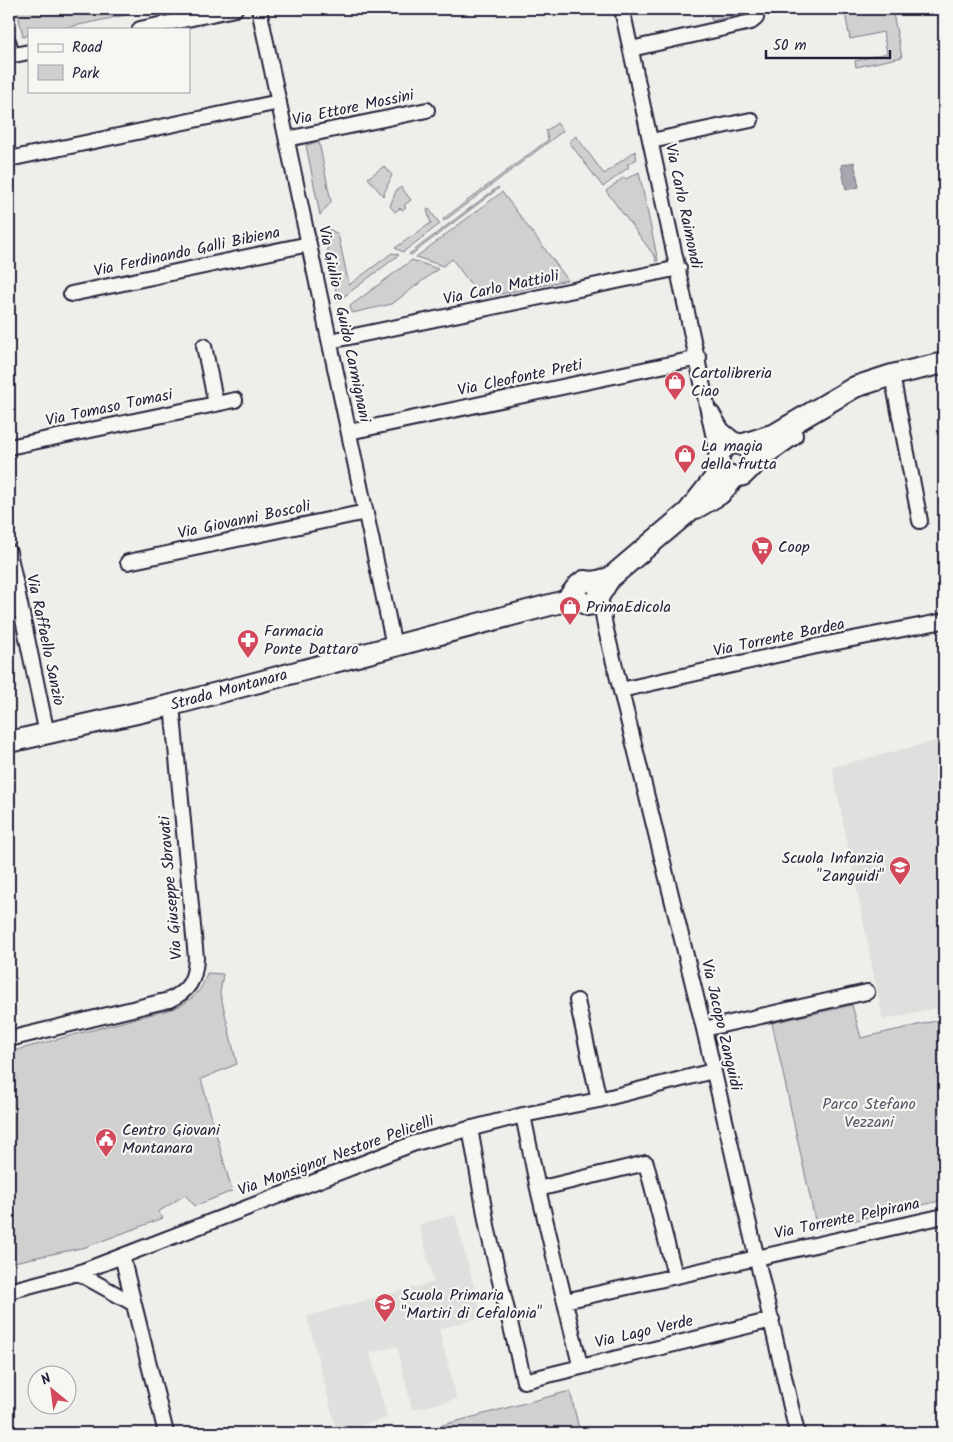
<svg xmlns="http://www.w3.org/2000/svg" width="953" height="1442" font-family="Kalam,sans-serif">
<style>
.built{fill:#dfdfde}
.green{fill:#d0d0d1;stroke:#797986}
.water{fill:#a7a7af;stroke:#727281}
.lines{fill:none;stroke-linecap:round;stroke-linejoin:round}
.street-casing{stroke:#22223b;stroke-width:18}
.secondary-casing{stroke:#22223b;stroke-width:24}
.street{stroke:#f6f6f2;stroke-width:14}
.secondary{stroke:#f6f6f2;stroke-width:20}
.labels{text-anchor:middle;dominant-baseline:central;stroke-width:4.5;stroke-linejoin:round;paint-order:stroke}
.street-label{font-size:16px;fill:#22223b;stroke:#f6f6f2}
.poi-label{font-size:16px;fill:#22223b;stroke:#f6f6f2;text-anchor:start}
.park-label{font-size:16px;fill:#565668;stroke:#f6f6f2}
</style>
<rect width="100%" height="100%" fill="#eeeeeb"/>
<filter id="ink" filterUnits="userSpaceOnUse"><feTurbulence type="fractalNoise" baseFrequency=".02" numOctaves="2"/><feDisplacementMap in="SourceGraphic" scale="10" xChannelSelector="R" yChannelSelector="G"/><feConvolveMatrix kernelMatrix="1 2 1 2 8 2 1 2 1" color-interpolation-filters="sRGB"/></filter>
<g filter="url(#ink)">
<path class="built" d="M 944,739 L 944,1006 L 883,1020 L 832,767 Z
M 455,1215 L 482,1317 L 439,1329 L 457,1399 L 412,1410 L 397,1346 L 370,1353 L 387,1418 L 337,1432 L 307,1316 L 434,1282 L 419,1224 Z"/>
<path class="green" d="M 17,9 L 154,9 L 60,29 L 29,29 L 29,35 L 23,37 Z
M 709,9 L 750,9 L 745,15 L 740,18 L 739,14 L 712,21 Z
M 864,9 L 892,9 L 902,57 L 856,67 L 855,61 L 887,53 L 883,32 L 850,39 L 845,13 Z
M 557,123 L 563,131 L 444,221 L 443,219 L 548,140 L 546,131 Z
M 576,136 L 604,174 L 635,151 L 637,159 L 627,165 L 629,167 L 603,187 L 569,142 Z
M 319,142 L 331,202 L 320,215 L 306,145 Z
M 384,166 L 392,175 L 383,196 L 368,178 Z
M 639,172 L 658,261 L 655,261 L 656,258 L 606,191 L 624,177 L 626,179 Z
M 401,187 L 411,200 L 404,205 L 406,207 L 402,210 L 400,208 L 395,212 L 390,206 L 396,191 Z
M 498,187 L 499,188 L 411,255 L 409,254 Z
M 502,192 L 568,280 L 481,298 L 452,259 L 443,266 L 416,257 Z
M 429,209 L 440,224 L 403,252 L 395,248 L 431,223 L 427,210 Z
M 323,226 L 338,234 L 349,285 L 392,253 L 399,255 L 338,301 Z
M 412,260 L 438,269 L 392,304 L 352,313 L 350,306 Z
M 207,973 L 223,974 L 220,993 L 237,1064 L 201,1079 L 232,1191 L 195,1206 L 185,1195 L 158,1212 L 163,1218 L 86,1247 L 9,1263 L 9,1052 L 175,1008 C 192,1000 202,992 207,973 Z
M 852,1005 L 861,1038 L 944,1019 L 944,1200 L 817,1229 L 772,1023 Z
M 570,1391 L 580,1433 L 413,1433 Z"/>
<path class="water" d="M 854,162 L 859,187 L 846,190 L 841,165 Z"/>
<g class="lines">
<g class="street-casing">
<path id="street" d="M 259,9 L 394,646
M 622,9 L 718,457
M 140,29 L 235,9
M 9,43 L 11,56
M 631,49 L 751,22 L 756,18 L 757,9
M 9,56 L 29,52
M 287,139 L 427,110
M 651,141 L 751,120
M 9,159 L 279,102
M 71,294 L 309,244
M 330,341 L 679,268
M 204,346 L 216,404
M 892,375 L 920,521
M 712,413 L 722,430 L 738,443
M 349,432 L 699,358
M 9,447 L 235,400
M 9,552 L 47,734
M 128,562 L 366,512
M 600,596 L 605,626 L 704,1029 L 797,1433
M 621,690 L 812,647 L 944,621
M 577,1001 L 599,1100
M 704,1029 L 867,992
M 9,1039 L 169,1000 C 189,991 195,980 196,958 L 172,705
M 523,1115 L 538,1189 L 580,1365
M 470,1128 L 488,1231 L 524,1381 L 772,1320
M 538,1189 L 646,1163 L 675,1275
M 122,1256 L 166,1433
M 78,1273 L 134,1304
M 9,1291 L 78,1273 L 415,1143 L 523,1115 L 599,1100 L 713,1071
M 565,1301 L 944,1216"/>
</g>
<g class="secondary-casing">
<path id="secondary" d="M 744,444 L 775,434 L 855,387 L 892,375 L 944,363
M 752,467 C 754,452 747,443 731,443 L 720,451 L 718,464 L 721,470 L 727,475 L 735,477 L 743,475 L 760,458 L 792,435
M 696,508 L 720,494 L 735,477
M 565,601 C 573,594 576,585 584,581 L 594,582 L 610,578
M 9,742 L 172,705 L 565,601 L 578,600 L 588,605 L 594,604 L 610,578 L 688,512 L 721,470"/>
</g>
<use href="#street" class="street"/>
<use href="#secondary" class="secondary"/>
</g>
</g>
<defs>
<g id="shop-pin" transform="scale(1.125)"><path d="M0 17L-7.5 6A9.5 9.5 0 1 1 7.5 6Z" fill="#d1495b" stroke="#f6f6f2"/><path d="M-5-2.5h2.3a2.7 3.5 0 0 1 5.4 0H5L5.5 6h-11ZM-1.5-2.5h3a1.5 2.3 0 0 0-3 0Z" fill="#fff"/></g>
<g id="supermarket-pin" transform="scale(1.125)"><path d="M0 17L-7.5 6A9.5 9.5 0 1 1 7.5 6Z" fill="#d1495b" stroke="#f6f6f2"/><path d="M-6-5.5h2.5l.6 2H6L4.5 2H-2.5L-4.4-4H-6ZM-1.5 3.2a1.3 1.3 0 1 0 .1 0ZM3 3.2a1.3 1.3 0 1 0 .1 0Z" fill="#fff"/></g>
<g id="pharmacy-pin" transform="scale(1.125)"><path d="M0 17L-7.5 6A9.5 9.5 0 1 1 7.5 6Z" fill="#d1495b" stroke="#f6f6f2"/><path d="M-2-6h4v4h4v4h-4v4h-4v-4h-4v-4h4Z" fill="#fff"/></g>
<g id="school-pin" transform="scale(1.125)"><path d="M0 17L-7.5 6A9.5 9.5 0 1 1 7.5 6Z" fill="#d1495b" stroke="#f6f6f2"/><path d="M0-5L7-2L0 1L-7-2ZM-4 1L0 2.5L4 1V4Q0 6-4 4Z" fill="#fff"/></g>
<g id="civic-pin" transform="scale(1.125)"><path d="M0 17L-7.5 6A9.5 9.5 0 1 1 7.5 6Z" fill="#d1495b" stroke="#f6f6f2"/><path d="M-.6-6.5H3V-4.5H.6V-3L4-1V1h2V6H-6V1h2V-1L-.6-3ZM-1.2 2.5V6h2.4V2.5Z" fill="#fff"/></g>
</defs>
<g fill-rule="evenodd">
<use href="#shop-pin" x="675" y="382"/>
<use href="#shop-pin" x="685" y="455"/>
<use href="#supermarket-pin" x="762" y="547"/>
<use href="#shop-pin" x="570" y="607"/>
<use href="#pharmacy-pin" x="248" y="640"/>
<use href="#school-pin" x="900" y="867"/>
<use href="#civic-pin" x="106" y="1139"/>
<use href="#school-pin" x="385" y="1304"/>
</g>
<g class="labels">
<g class="street-label">
<text transform="translate(353 108) rotate(-12)">Via Ettore Mossini</text>
<text transform="translate(683 206) rotate(78)">Via Carlo Raimondi</text>
<text transform="translate(187 252) rotate(-12)">Via Ferdinando Galli Bibiena</text>
<text transform="translate(501 288) rotate(-12)">Via Carlo Mattioli</text>
<text transform="translate(344 324) rotate(78)">Via Giulio e Guido Carmignani</text>
<text transform="translate(520 378) rotate(-12)">Via Cleofonte Preti</text>
<text transform="translate(109 408) rotate(-12)">Via Tomaso Tomasi</text>
<text transform="translate(244 520) rotate(-12)">Via Giovanni Boscoli</text>
<text transform="translate(779 638) rotate(-12)">Via Torrente Bardea</text>
<text transform="translate(45 640) rotate(78)">Via Raffaello Sanzio</text>
<text transform="translate(229 690) rotate(-15)">Strada Montanara</text>
<text transform="translate(171 888) rotate(-95)">Via Giuseppe Sbravati</text>
<text transform="translate(721 1025) rotate(77)">Via Jacopo Zanguidi</text>
<text transform="translate(336 1156) rotate(-20)">Via Monsignor Nestore Pelicelli</text>
<text transform="translate(847 1219) rotate(-12)">Via Torrente Pelpirana</text>
<text transform="translate(644 1332) rotate(-13)">Via Lago Verde</text>
</g>
<g class="poi-label">
<text x="691" y="373">Cartolibreria<tspan x="691" dy="18">Ciao</tspan></text>
<text x="701" y="446">La magia<tspan x="701" dy="18">della frutta</tspan></text>
<text x="778" y="547">Coop</text>
<text x="586" y="607">PrimaEdicola</text>
<text x="264" y="631">Farmacia<tspan x="264" dy="18">Ponte Dattaro</tspan></text>
<text x="884" y="858" text-anchor="end">Scuola Infanzia<tspan x="884" dy="18">"Zanguidi"</tspan></text>
<text x="122" y="1130">Centro Giovani<tspan x="122" dy="18">Montanara</tspan></text>
<text x="401" y="1295">Scuola Primaria<tspan x="401" dy="18">"Martiri di Cefalonia"</tspan></text>
</g>
<g class="park-label">
<text x="869" y="1104">Parco Stefano<tspan x="869" dy="18">Vezzani</tspan></text>
</g>
</g>
<rect width="953" height="1442" fill="none" stroke="#f6f6f2" stroke-width="30"/>
<rect x="15" y="15" width="923" height="1412" fill="none" stroke="#22223b" stroke-width="2" filter="url(#ink)"/>
<rect x="28" y="28" width="162" height="65" fill="#f6f6f2" stroke="#a1a1a9"/>
<rect x="38" y="44" width="25" height="8" fill="#f6f6f2" stroke="#a1a1a9"/>
<text x="72" y="52" font-size="15" fill="#22223b">Road</text>
<rect x="38" y="65" width="25" height="15" fill="#d0d0d1" stroke="#a1a1a9"/>
<text x="72" y="78" font-size="15" fill="#22223b">Park</text>
<g transform="translate(52 1390) rotate(331)"><circle r="24" fill="#f6f6f2" stroke="#a1a1a9"/>
<path d="M0-4L9 19L0 12L-9 19Z" fill="#d1495b"/>
<text y="-8" font-size="14" font-weight="bold" text-anchor="middle" fill="#22223b">N</text>
</g>
<path d="M766 50v8h124v-8" fill="none" stroke="#22223b" stroke-width="2.5"/>
<text x="773" y="50" font-size="15" fill="#22223b" stroke="#f6f6f2" stroke-width="4" paint-order="stroke">50 m</text>
</svg>
